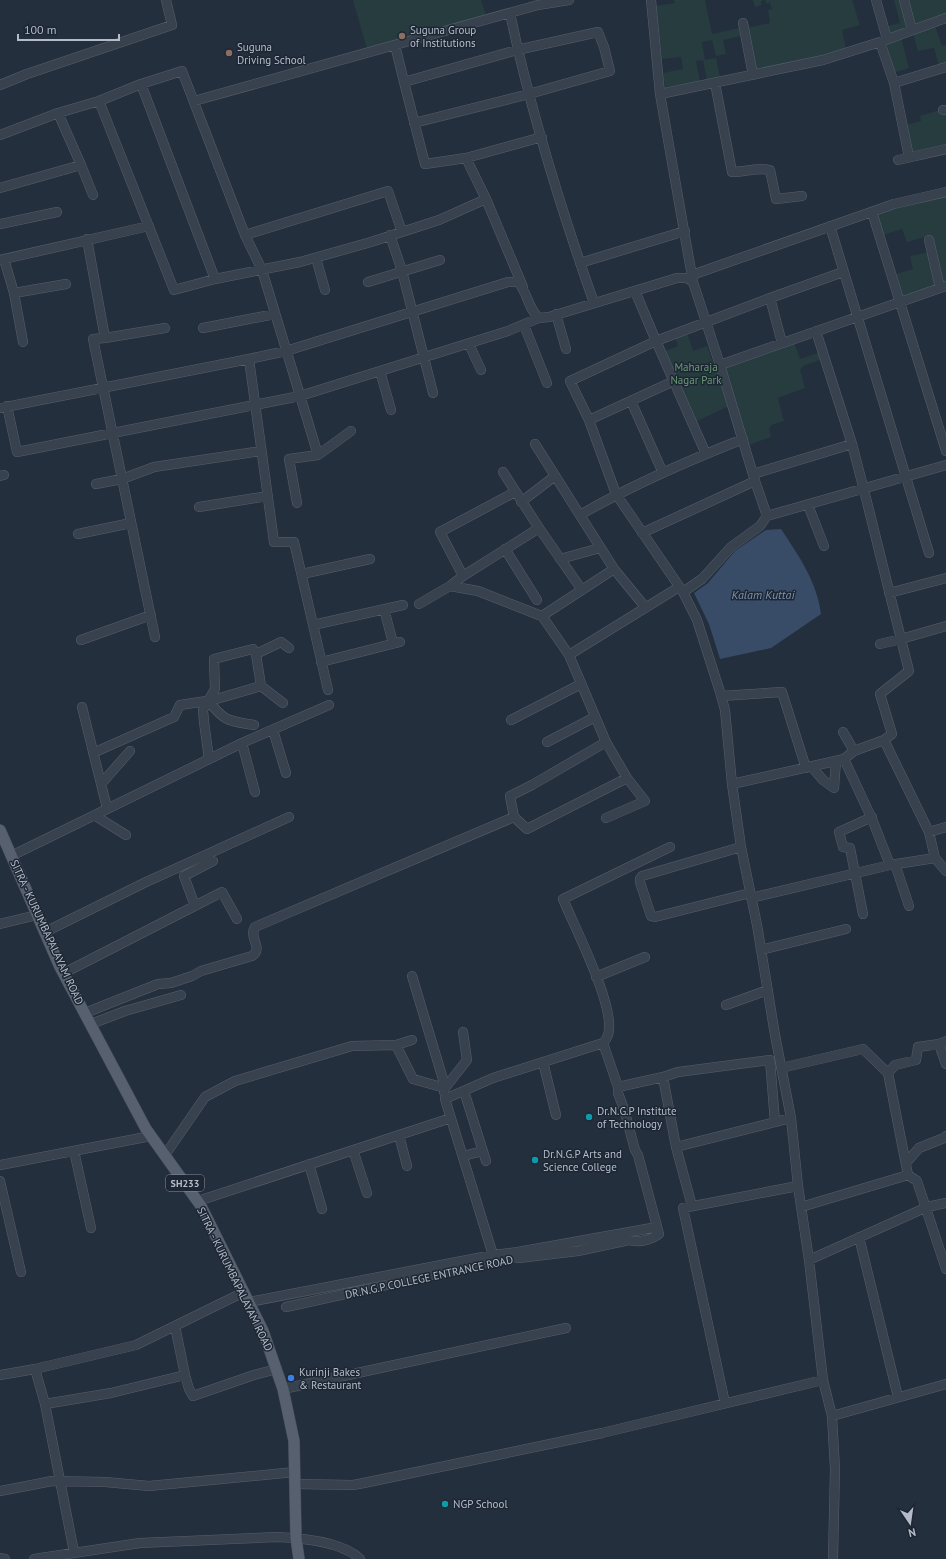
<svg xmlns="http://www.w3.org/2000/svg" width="946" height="1559" font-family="'PT Sans',sans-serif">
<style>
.green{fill:#263c3f}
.water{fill:#394c67}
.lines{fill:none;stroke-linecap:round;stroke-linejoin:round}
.minor-casing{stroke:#565f6c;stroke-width:10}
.major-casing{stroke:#414a57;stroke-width:12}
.minor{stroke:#38414e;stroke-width:9}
.major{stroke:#56606e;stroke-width:11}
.education-dot{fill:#8d6e63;stroke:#1d2633;stroke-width:1.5}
.culture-dot{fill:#0f9aa8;stroke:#1d2633;stroke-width:1.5}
.shop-dot{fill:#3f7fe0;stroke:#1d2633;stroke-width:1.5}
.labels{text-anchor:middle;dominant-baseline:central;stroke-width:3;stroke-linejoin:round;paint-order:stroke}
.shield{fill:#1d2633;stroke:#878f9c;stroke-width:1}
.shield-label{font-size:10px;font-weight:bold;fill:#b4bcc9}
.poi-label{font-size:11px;fill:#b4bcc9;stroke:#1d2633;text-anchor:start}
.park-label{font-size:11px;fill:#6b9a76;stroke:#1d2633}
.street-label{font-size:11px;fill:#b4bcc9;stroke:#1d2633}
.water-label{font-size:12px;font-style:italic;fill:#7c92b1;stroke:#1d2633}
</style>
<rect width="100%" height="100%" fill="#242f3e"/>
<path class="green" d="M 353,0 L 481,0 L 486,15 L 367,49 Z
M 674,0 L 705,0 L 712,34 L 739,28 L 740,36 L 723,40 L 726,54 L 716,56 L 712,40 L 702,42 L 705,60 L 716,58 L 720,78 L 707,80 L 703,60 L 696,61 L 700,82 L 665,87 L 663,73 L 683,69 L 681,57 L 662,59 L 656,6 L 675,3 Z
M 753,0 L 852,0 L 860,25 L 842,30 L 846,49 L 821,58 L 755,73 L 746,28 L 770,23 L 768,10 L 772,9 L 770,3 L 767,4 L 765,0 L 761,1 L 761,5 L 755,7 Z
M 894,0 L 946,0 L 946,22 L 935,26 L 942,46 L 946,45 L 946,64 L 939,66 L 934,48 L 918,51 L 913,33 L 901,37 L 909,68 L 893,73 L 880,28 L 900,23 Z
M 946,108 L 946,144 L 913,152 L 911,150 L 906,125 L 921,121 L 920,116 Z
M 946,194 L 946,283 L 903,298 L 896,274 L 913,269 L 910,256 L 929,252 L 925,237 L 907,242 L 902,229 L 883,235 L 876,214 L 900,206 Z
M 687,333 L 693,351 L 707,346 L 729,406 L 695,422 L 663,352 L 678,346 L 675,337 Z
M 794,342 L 800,359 L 820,352 L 822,359 L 803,366 L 800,370 L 805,388 L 778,398 L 784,421 L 771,425 L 769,429 L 771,437 L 749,445 L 723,366 Z"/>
<path class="water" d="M 781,529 C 799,556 817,582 821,614 L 771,648 L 720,659 L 709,624 L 694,593 L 708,583 L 735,551 L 766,530 Z"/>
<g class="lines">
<g class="minor-casing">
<path id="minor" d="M 651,0 L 660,94 L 693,282
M 876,0 L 887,39
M 904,0 L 912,30
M 510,13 C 530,110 561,209 594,303
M 743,23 L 753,75
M 880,42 L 894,83 L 946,67
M 395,45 L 404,82
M 715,83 L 732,172 C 745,172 758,167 770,170 L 776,199 L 802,196
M 894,83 L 909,157
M 141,84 L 215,279
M 0,85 L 27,74 L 172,25 L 166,0
M 660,94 L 823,60 L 880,42 L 946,18
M 99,101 L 174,290 L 215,279 L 300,262 L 371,242 L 439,220 L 486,199 L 523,287
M 194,101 L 538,5 L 569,0
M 943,110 L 946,110
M 414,123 L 529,94 L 610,71 L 604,47 L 598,32 L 517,50 L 404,82 L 425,164 L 466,158 L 486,199
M 0,135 L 58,113 L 99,101 L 141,84 L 182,71 L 245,235 L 262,270 L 318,455
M 466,158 L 542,137
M 898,160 L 946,149
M 81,165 L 93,195
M 0,188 L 81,165 L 58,113
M 872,212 L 946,451
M 0,224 L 57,212
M 830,226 L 929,553
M 245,235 L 388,191 L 402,232
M 390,235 L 402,271 L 433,393
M 87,239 L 105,338 L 165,328
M 929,240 L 940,288
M 316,258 L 325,290
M 4,259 L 14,293 L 23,342
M 0,260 L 149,226
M 580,263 L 685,231
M 692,275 L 894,204 L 946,192
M 368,282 L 440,260
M 635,291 L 656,341 L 570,381 L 589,420 L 616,494 L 683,592 L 697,620 L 720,692 L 725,710 L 732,784 L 741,847 L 757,925 L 775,1035 L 791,1118 L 798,1186 L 809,1260 L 927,1207 L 946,1203
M 14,293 L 66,284
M 770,298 L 843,272
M 556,314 L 566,349
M 524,325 L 547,383
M 203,328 L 275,314
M 816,331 L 852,444 L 864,490 L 901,639 L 880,644
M 105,338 L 93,339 L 155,637
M 469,344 L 481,370
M 249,359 L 274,542 L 294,542 L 328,690
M 380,371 L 391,410
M 631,401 L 663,473
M 7,406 L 17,452 L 300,396 L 508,331 L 539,318
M 0,408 L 249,359 L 286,351 L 508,282 L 518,282 C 528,293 528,309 539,318 L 549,317 L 677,278 L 687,278 L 693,282 L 720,365 L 946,286
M 589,420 L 674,381
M 535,444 L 614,569 L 542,616 L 569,655 L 606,742 L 627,778 L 645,801 L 606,818
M 706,454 L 656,341 L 770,298 L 782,343
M 503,472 L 539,528 L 582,590
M 753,474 L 852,444
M 0,476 L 4,475
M 96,484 L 122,479 L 154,467 L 261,451
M 521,502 L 555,476
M 297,503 L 289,459 L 318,455 L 351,431
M 808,505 L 824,546
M 199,507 L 268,496
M 580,515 C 632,485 687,461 743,439
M 767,516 L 946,465
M 642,533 L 755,481 L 720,365
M 78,534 L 131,523
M 505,549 L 537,600
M 560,559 L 600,548
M 614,569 L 646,608
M 302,574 L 370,559
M 463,576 L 440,532 L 515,492
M 450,586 L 463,576 L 539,528
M 683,592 L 702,579 L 731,547 L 760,526 L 767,516 L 755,481
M 889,593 L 946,578
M 419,604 L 450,586 L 478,591 L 544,617
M 384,609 L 393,643
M 313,625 L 403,605
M 81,640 L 151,615
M 256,654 L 261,686 L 283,703
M 569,655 L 679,587
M 321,662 L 400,642
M 721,696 L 782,692 L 806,768
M 209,701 C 224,722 230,721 254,725
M 82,707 L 107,808
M 511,720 L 581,684
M 273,730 L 286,773
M 843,732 L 854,751
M 884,740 L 929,832 L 935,858 L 946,871
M 547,742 L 595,717
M 242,743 L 255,792
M 93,753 L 174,717 L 180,705 L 213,700 L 261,686
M 209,759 L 204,722 L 203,710 L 215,689 L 214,659 L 253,649 L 256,654 L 281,642 L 289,648
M 844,759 L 872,819 L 890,865
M 811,766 L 823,780 L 834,788 L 836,761
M 101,784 L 130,751
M 732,784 L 844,759 L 854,751 L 884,740 L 892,734 L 880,694 L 909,671 L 901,639 L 946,626
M 94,815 L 126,835
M 514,817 L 510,796 L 532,785 L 606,742
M 929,832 L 946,827
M 741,847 L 642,876 L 640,879 L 640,882 L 651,916 L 655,917 L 750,893
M 11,856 L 242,743 L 329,705
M 895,864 L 909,906
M 751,898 L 890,865 L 935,858
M 195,906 L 184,876 L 213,861
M 863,914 L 850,848 L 843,847 L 839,832 L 872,817
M 0,924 L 37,915
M 45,932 L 144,883 L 289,817
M 761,950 L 846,929
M 64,973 L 222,892 L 237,919
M 412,976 L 445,1086 L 444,1092
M 596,977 L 645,957
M 726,1005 L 768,990
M 85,1013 L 158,984 L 171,983 L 192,976 L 201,971 L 252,956 C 264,948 248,938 255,927 L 514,817 L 527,829 L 627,778
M 91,1024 L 125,1011 L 181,995
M 939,1044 L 946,1064
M 396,1045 L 413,1079 L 445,1088 L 467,1060 L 463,1032
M 543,1062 L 556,1115
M 781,1068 L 863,1049 L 888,1073 L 895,1065 L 916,1060 L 918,1047 L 939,1044 L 946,1041
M 888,1073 L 908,1175 L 917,1181 L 946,1269
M 663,1077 L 676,1147 L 692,1206
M 618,1087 L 663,1077 L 678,1072 L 770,1060 L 775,1122
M 464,1091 L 486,1161
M 399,1135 L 407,1166
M 676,1147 L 791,1118
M 353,1150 L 367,1193
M 74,1151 L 91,1228
M 165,1155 L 205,1097 L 235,1081 L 352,1046 L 396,1045 L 412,1040
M 463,1156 L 483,1151
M 906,1163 L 919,1148 L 944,1138 L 946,1136
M 309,1164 L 322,1209
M 0,1165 L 151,1136
M 0,1181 L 21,1272
M 198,1201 L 451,1118
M 801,1207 L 908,1175
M 859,1237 L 898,1397
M 493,1255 L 445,1099 L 493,1078 L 603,1043 C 605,1041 607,1038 608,1035 C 617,1009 574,926 563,899 L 670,847
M 809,1260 L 823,1380 L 832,1416 L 835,1469 L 833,1559
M 249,1302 L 493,1255 L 518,1252 L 657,1227
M 286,1307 L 514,1257 L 519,1258 L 578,1251 L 629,1240 C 639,1243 651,1240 659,1234 L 638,1155 L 635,1150 L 624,1109 L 618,1093 L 618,1087 L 603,1043
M 35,1369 L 45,1404 L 111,1393 L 185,1375 L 175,1326
M 0,1375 L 35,1369 L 136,1345 L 244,1292
M 185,1375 L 189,1389 L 193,1396 L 254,1375 L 277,1369
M 283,1389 L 566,1328
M 725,1403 L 683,1208 L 798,1186
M 45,1404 L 74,1552
M 832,1416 L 946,1384
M 295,1484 L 353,1485 L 364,1483 L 602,1433 L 823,1380
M 0,1491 L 52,1481 L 105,1482 L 149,1486 L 295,1472
M 0,1558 L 5,1559
M 34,1559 L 140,1543 L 277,1537 C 301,1538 342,1541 360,1559"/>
</g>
<g class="major-casing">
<path id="major" d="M 0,830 L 60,967 L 146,1129 L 201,1206 L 263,1331 L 283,1389 L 294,1441 L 296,1538 L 299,1559"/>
</g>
<use href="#minor" class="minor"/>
<use href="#major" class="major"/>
</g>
<g class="education-dot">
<circle cx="402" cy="36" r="4"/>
<circle cx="229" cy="53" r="4"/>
</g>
<g class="culture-dot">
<circle cx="589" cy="1117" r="4"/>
<circle cx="535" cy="1160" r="4"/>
<circle cx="445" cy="1504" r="4"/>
</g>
<circle class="shop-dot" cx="291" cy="1378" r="4"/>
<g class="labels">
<rect class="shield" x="166" y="1175" width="38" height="16" rx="3"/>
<g class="shield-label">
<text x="185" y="1183">SH233</text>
</g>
<g class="poi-label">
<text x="410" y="30">Suguna Group<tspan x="410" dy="13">of Institutions</tspan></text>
<text x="237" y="47">Suguna<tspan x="237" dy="13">Driving School</tspan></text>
<text x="597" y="1111">Dr.N.G.P Institute<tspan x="597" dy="13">of Technology</tspan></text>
<text x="543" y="1154">Dr.N.G.P Arts and<tspan x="543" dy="13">Science College</tspan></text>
<text x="299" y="1372">Kurinji Bakes<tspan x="299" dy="13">&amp; Restaurant</tspan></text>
<text x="453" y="1504">NGP School</text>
</g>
<g class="park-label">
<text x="696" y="367">Maharaja<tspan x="696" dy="13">Nagar Park</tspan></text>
</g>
<g class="street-label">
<text transform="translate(47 932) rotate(65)">SITRA - KURUMBAPALAYAM ROAD</text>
<text transform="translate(429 1277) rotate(-12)">DR.N.G.P COLLEGE ENTRANCE ROAD</text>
<text transform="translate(235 1279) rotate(64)">SITRA - KURUMBAPALAYAM ROAD</text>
</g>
<g class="water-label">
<text x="763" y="594">Kalam Kuttai</text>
</g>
</g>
<g transform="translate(910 1523) rotate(167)" stroke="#1d2633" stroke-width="3" paint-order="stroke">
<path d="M0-3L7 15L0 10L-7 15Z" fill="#b4bcc9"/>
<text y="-6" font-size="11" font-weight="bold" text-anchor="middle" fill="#b4bcc9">N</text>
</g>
<path d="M18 34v6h101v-6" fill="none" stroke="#b4bcc9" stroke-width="2"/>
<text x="24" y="34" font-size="12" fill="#b4bcc9" stroke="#1d2633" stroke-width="3" paint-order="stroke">100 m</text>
</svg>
